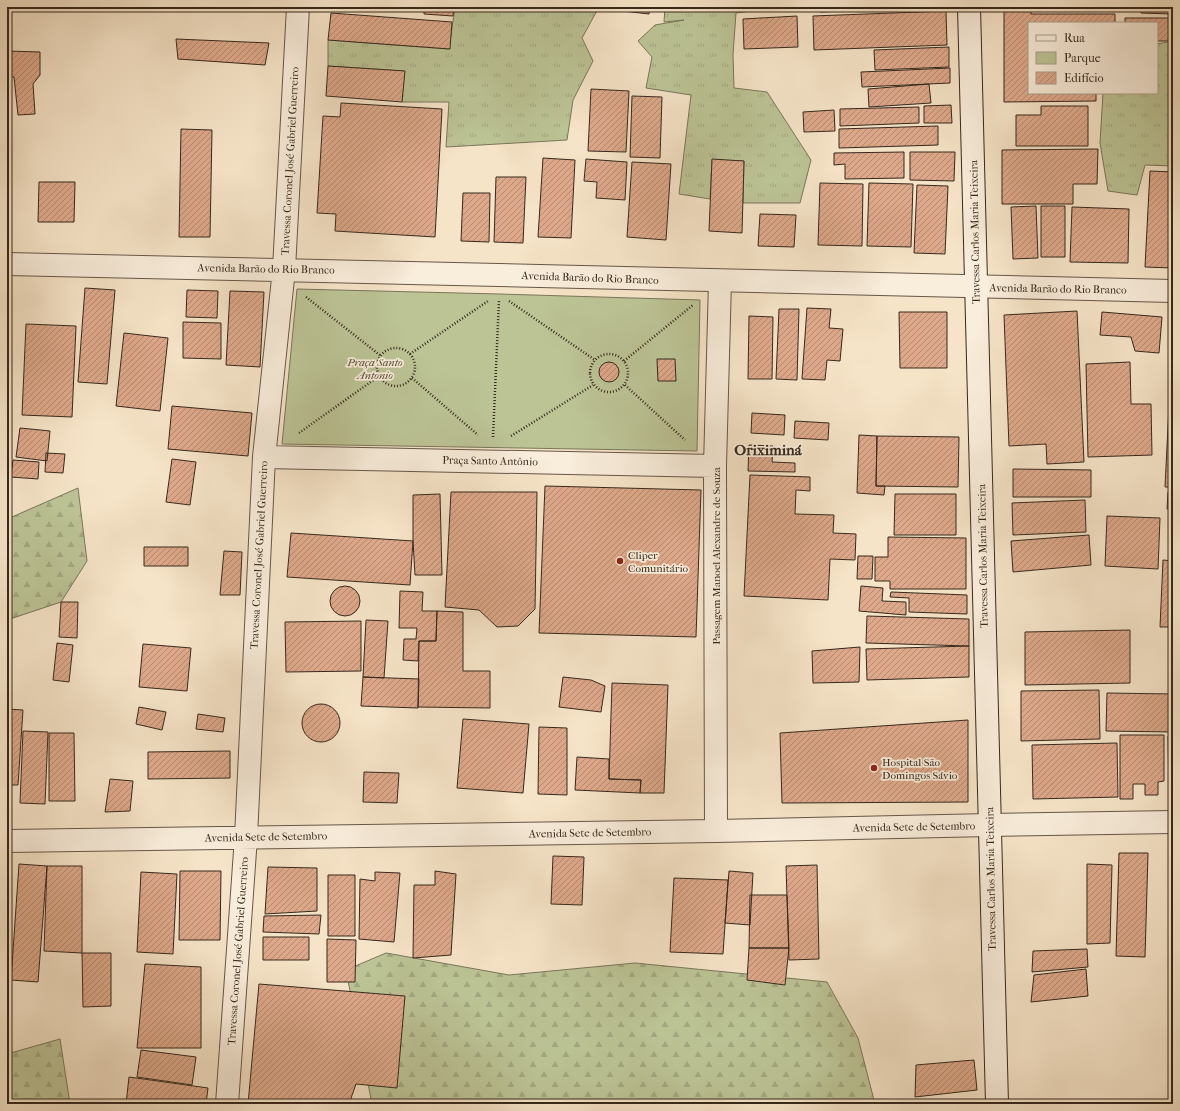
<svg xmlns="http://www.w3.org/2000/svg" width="1180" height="1111" font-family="'IM FELL French Canon',serif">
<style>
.grass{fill:url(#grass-tufts);stroke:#79765a}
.forest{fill:url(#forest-firs);stroke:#79765a}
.green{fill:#bcc496;stroke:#79765a}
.building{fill:url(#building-hatch);stroke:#36281d}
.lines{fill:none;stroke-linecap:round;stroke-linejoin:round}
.street-casing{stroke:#665748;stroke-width:24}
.secondary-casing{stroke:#36281d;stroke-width:24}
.path{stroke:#36281d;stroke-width:2.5;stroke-dasharray:1 2;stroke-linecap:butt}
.street{stroke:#f9eddb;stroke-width:22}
.secondary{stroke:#f9eddb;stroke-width:22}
.poi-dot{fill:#8f2418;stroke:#f9eddb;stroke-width:1.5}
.labels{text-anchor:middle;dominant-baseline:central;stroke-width:3.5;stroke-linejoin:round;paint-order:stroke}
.street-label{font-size:11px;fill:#36281d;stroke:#f9eddb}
.park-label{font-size:11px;font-style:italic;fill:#584f3b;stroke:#f9eddb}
.poi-label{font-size:11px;fill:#36281d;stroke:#f9eddb;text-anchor:start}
.district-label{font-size:15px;font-weight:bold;fill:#36281d;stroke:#f9eddb}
</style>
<defs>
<pattern id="grass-tufts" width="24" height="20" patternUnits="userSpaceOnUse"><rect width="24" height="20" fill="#bcc496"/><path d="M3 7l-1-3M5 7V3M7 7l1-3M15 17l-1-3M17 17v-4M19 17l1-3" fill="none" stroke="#a2a881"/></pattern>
<pattern id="forest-firs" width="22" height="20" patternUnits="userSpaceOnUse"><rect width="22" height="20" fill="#bcc496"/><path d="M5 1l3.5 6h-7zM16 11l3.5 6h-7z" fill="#a2a881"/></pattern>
<pattern id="building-hatch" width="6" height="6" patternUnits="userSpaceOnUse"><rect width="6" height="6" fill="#dea98b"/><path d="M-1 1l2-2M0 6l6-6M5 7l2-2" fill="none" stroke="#b58a71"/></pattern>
</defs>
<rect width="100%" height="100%" fill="#f6e4c8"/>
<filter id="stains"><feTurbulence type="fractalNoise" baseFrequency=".005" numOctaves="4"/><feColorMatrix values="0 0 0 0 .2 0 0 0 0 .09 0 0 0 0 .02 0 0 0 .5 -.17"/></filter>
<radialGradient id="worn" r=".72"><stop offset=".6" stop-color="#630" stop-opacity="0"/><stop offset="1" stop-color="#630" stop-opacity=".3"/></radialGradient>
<path class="grass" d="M 455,7 L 599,7 L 582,38 L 593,61 L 573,100 L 567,140 L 446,147 L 449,102 L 402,102 L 404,71 L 328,66 L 328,40 L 449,49 Z
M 665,7 L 782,7 L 736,13 L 733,55 L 734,88 L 767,92 L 811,160 L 800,203 L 743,203 L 744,161 L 712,160 L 710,199 L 679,194 L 691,95 L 646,88 L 652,57 L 638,41 L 655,25 L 684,20 L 664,22 Z
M 1173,41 L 1173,166 L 1145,165 L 1137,195 L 1108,191 L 1100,143 L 1103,93 L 1157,93 L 1157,44 Z"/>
<path class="forest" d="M 78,488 L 87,561 L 61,602 L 13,618 L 7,617 L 7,521 L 12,517 Z
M 386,953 L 509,975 L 635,963 L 827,982 L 858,1038 L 875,1104 L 372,1104 L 346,970 Z
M 60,1039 L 70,1104 L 7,1104 L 7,1054 Z"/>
<path class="green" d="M 297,289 L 499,294 L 700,300 L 697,451 L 282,444 Z"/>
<path class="building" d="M 330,7 L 352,7 L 352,9 L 330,8 Z
M 424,7 L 454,7 L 453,16 L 424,14 Z
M 607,7 L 650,7 L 649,14 L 606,9 Z
M 820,7 L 944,7 L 820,12 Z
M 1004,7 L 1031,7 L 1031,14 L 1115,14 L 1115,23 L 1029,23 L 1029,93 L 1096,93 L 1096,101 L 1004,102 Z
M 1141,7 L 1170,7 L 1170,14 L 1141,13 Z
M 946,11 L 947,45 L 814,50 L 813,16 Z
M 331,13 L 452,22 L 450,49 L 328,40 Z
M 797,16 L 798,47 L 744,49 L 743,19 Z
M 1125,18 L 1169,18 L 1169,41 L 1157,41 L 1157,23 L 1125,23 Z
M 176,39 L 269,43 L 265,65 L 178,59 Z
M 949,47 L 949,67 L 875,70 L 874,50 Z
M 7,51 L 40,52 L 40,75 L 33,84 L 35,114 L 18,115 L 14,77 L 7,77 Z
M 328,66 L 405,71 L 402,102 L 326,96 Z
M 950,68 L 950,83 L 862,87 L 861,72 Z
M 929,84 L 931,103 L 869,107 L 868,89 Z
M 591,89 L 629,91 L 626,152 L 588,151 Z
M 632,96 L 662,97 L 660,158 L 630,157 Z
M 341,103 L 442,109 L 435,237 L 335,231 L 336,214 L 317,213 L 323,116 L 340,117 Z
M 951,105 L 952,123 L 924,123 L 924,106 Z
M 1041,106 L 1088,106 L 1088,146 L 1016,146 L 1016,115 L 1041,115 Z
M 919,107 L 919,123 L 840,126 L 840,109 Z
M 834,110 L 835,131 L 804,132 L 803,112 Z
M 938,126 L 938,145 L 839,148 L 839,129 Z
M 181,129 L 212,130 L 210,237 L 179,237 Z
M 1098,149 L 1097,184 L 1073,184 L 1073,204 L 1002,204 L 1002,150 Z
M 904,152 L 904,178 L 845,179 L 845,164 L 834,165 L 834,153 Z
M 910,152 L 955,152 L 954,181 L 910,180 Z
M 543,158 L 575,160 L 571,238 L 538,237 Z
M 586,159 L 627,162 L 625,200 L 596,198 L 597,182 L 584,181 Z
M 712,159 L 744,161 L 742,233 L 709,231 Z
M 632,162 L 671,164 L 666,240 L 627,237 Z
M 1150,171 L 1173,172 L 1173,268 L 1145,267 Z
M 496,177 L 526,177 L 523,243 L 494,242 Z
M 39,182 L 75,182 L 74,222 L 38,222 Z
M 820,183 L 863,184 L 862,246 L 818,245 Z
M 869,183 L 913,184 L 911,247 L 867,246 Z
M 917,185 L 948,186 L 945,254 L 914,253 Z
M 463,193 L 490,193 L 489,242 L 461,241 Z
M 1036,206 L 1038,258 L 1013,259 L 1011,207 Z
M 1041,206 L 1065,206 L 1065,257 L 1041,257 Z
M 1072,207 L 1129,209 L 1128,263 L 1070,262 Z
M 760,214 L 796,215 L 794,247 L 758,246 Z
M 85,288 L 115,290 L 107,384 L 78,382 Z
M 187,290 L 218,291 L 217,318 L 186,317 Z
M 230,291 L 264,292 L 260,367 L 226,365 Z
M 807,308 L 831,309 L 829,328 L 843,329 L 840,361 L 827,360 L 825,380 L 802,379 Z
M 779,309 L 799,309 L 797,380 L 776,379 Z
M 1077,311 L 1084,462 L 1047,464 L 1046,444 L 1009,446 L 1004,315 Z
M 899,312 L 947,312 L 947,368 L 900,368 Z
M 1102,312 L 1162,317 L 1159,353 L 1135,351 L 1131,337 L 1100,335 Z
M 749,316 L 773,317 L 772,379 L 748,379 Z
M 183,322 L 221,323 L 221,359 L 183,358 Z
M 26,324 L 76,326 L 72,417 L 22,415 Z
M 124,333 L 168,338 L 160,411 L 116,406 Z
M 1172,345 L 1173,345 L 1173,487 L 1165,487 Z
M 657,359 L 675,359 L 676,381 L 658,381 Z
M 1130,362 L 1131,404 L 1151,404 L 1152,455 L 1088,457 L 1086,364 Z
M599 372a10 10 0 1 1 20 0a10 10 0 1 1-20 0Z
M 172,406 L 252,413 L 248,456 L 168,449 Z
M 752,413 L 785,415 L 784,435 L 751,433 Z
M 795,421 L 829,423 L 828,440 L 794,438 Z
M 20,428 L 50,431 L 47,461 L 16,457 Z
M 859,435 L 877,436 L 876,486 L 885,486 L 884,495 L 857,493 Z
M 877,436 L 959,437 L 958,487 L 876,486 Z
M 749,445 L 773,446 L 772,462 L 795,463 L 795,472 L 748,471 Z
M 46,453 L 65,454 L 63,473 L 45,472 Z
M 172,459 L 196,462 L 190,505 L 166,502 Z
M 13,460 L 39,462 L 38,479 L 11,477 Z
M 1013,469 L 1091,470 L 1091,497 L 1013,497 Z
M 750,475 L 810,477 L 810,491 L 796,490 L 795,514 L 834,515 L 833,533 L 856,534 L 855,560 L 830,559 L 828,600 L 744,596 Z
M 545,486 L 701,490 L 696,637 L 539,633 Z
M 451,492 L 537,492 L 535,609 L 518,626 L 497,627 L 479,610 L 445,607 Z
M 1168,492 L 1173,493 L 1173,509 L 1167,509 Z
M 440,494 L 442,575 L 415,575 L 413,541 L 413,495 Z
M 895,494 L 956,494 L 956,535 L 894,535 Z
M 1085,500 L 1086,532 L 1013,535 L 1012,503 Z
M 1107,516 L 1160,518 L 1158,569 L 1105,566 Z
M 291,533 L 413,541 L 410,585 L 287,577 Z
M 1089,535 L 1091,565 L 1013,572 L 1011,541 Z
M 888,537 L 966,538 L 966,589 L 890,589 L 890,581 L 875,581 L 875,557 L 888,557 Z
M 144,547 L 188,547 L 188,566 L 144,566 Z
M 224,551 L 242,552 L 240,595 L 220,595 Z
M 858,556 L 873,556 L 872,579 L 857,579 Z
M 1163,560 L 1173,561 L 1173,627 L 1160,627 Z
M 861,586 L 883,588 L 882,601 L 906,602 L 906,615 L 859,611 Z
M330 601a15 15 0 1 1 30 0a15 15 0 1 1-30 0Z
M 400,591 L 423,592 L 422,611 L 437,611 L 436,641 L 419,641 L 418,661 L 403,660 L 404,639 L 416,639 L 417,628 L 399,628 Z
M 891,592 L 967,595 L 967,614 L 909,612 L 909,598 L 890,597 Z
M 61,602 L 78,602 L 77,638 L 59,637 Z
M 437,611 L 463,612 L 463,671 L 490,671 L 490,708 L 418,707 L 419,641 L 436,641 Z
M 867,616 L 969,619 L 969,646 L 866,643 Z
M 366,620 L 388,621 L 384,678 L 363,677 Z
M 361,621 L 361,671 L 286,672 L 285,622 Z
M 1130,630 L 1130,683 L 1025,685 L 1025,632 Z
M 57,643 L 73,645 L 69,682 L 53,680 Z
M 143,644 L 191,648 L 187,691 L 139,687 Z
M 969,646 L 969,677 L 867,680 L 866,649 Z
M 860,647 L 859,682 L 813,683 L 812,651 Z
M 363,677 L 419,679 L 418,708 L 361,706 Z
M 563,677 L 591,680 L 605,686 L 601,712 L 559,707 Z
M 612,683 L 668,685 L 664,793 L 640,793 L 641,780 L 609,779 Z
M 1099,690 L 1100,739 L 1021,741 L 1021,691 Z
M 1107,693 L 1173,694 L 1173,732 L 1106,731 Z
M302 723a19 19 0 1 1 38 0a19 19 0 1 1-38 0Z
M 139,707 L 166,712 L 162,730 L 136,724 Z
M 7,709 L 23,710 L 18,785 L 7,785 Z
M 198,714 L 225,718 L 223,732 L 196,729 Z
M 463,719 L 529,724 L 523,793 L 457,788 Z
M 968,720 L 968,802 L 782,803 L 780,733 Z
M 539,727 L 567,728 L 567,795 L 538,794 Z
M 23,731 L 48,732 L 45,804 L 20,803 Z
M 49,733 L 74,733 L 75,801 L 49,801 Z
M 1120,735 L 1164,735 L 1164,781 L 1158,782 L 1158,795 L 1145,795 L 1145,784 L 1133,784 L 1133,799 L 1120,799 Z
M 1168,736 L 1173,736 L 1173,790 L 1169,790 Z
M 1117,743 L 1118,797 L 1033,799 L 1032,745 Z
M 230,751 L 230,778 L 148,779 L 148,752 Z
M 577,757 L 609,759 L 609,779 L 641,780 L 640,793 L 575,790 Z
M 364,772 L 399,773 L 397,803 L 363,802 Z
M 110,779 L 133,781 L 130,811 L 105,812 Z
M 1119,853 L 1148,853 L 1145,957 L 1116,956 Z
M 553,856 L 584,857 L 582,905 L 551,904 Z
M 19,864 L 47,866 L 38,982 L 11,980 Z
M 1087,864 L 1112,865 L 1110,943 L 1087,944 Z
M 817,865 L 819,959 L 789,960 L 786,866 Z
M 47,866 L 82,866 L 82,953 L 44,951 Z
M 268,867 L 317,868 L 317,911 L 265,914 Z
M 180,871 L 221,871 L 220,940 L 179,940 Z
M 435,871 L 456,874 L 451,955 L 413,958 L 414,885 L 435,885 Z
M 729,871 L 753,873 L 750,925 L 725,923 Z
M 141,872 L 177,874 L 173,954 L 137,952 Z
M 375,872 L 400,873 L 394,942 L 359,939 L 360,879 L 375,881 Z
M 328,875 L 355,875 L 355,936 L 328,936 Z
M 674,878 L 728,880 L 723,954 L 670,952 Z
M 750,895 L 787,895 L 789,948 L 749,948 Z
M 321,915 L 319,934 L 263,932 L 264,916 Z
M 263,937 L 309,937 L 309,960 L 263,960 Z
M 327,939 L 356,940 L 355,982 L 327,982 Z
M 749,948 L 789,948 L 785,985 L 747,980 Z
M 1087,949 L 1088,967 L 1032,972 L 1033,951 Z
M 82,953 L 111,953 L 111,1006 L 83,1007 Z
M 145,964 L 201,967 L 201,1048 L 137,1048 Z
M 1086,969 L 1088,996 L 1031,1002 L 1034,975 Z
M 259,984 L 405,996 L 397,1088 L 356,1084 L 349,1104 L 248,1104 Z
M 141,1050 L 196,1057 L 192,1085 L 137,1077 Z
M 974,1060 L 977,1090 L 915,1097 L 916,1065 Z
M 129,1077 L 208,1088 L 206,1104 L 126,1104 Z"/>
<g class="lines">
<g class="street-casing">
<path id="street" d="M 7,264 C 396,271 784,283 1173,291
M 264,457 L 715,466
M 716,831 L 715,466 L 720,281
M 7,841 L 716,831 L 989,825 L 1173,822
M 227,1104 L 246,837 L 264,457 L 284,269 L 298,7"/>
</g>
<g class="secondary-casing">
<path id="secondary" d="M 969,7 L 997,1104"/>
</g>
<path class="path" d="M 306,297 L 381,356
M 509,301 L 595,360
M377 367a19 19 0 1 1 38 0a19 19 0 1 1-38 0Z
M590 373a19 19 0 1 1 38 0a19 19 0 1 1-38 0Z
M 410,354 L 488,301
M 624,361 L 693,305
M 412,378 L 478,435
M 625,385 L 685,440
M 299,433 L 379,376
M 511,436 L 593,385
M 493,437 L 499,300"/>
<use href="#street" class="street"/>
<use href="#secondary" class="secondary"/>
</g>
<g class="poi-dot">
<circle cx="620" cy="561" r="4"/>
<circle cx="874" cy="768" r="4"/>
</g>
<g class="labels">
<g class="street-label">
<text transform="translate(290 161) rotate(-87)">Travessa Coronel José Gabriel Guerreiro</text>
<text transform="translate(975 232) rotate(-91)">Travessa Carlos Maria Teixeira</text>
<text transform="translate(266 269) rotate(1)">Avenida Barão do Rio Branco</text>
<text transform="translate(590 278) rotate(2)">Avenida Barão do Rio Branco</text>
<text transform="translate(1058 289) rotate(1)">Avenida Barão do Rio Branco</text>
<text transform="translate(490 461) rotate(1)">Praça Santo Antônio</text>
<text transform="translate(259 555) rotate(-87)">Travessa Coronel José Gabriel Guerreiro</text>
<text transform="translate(716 556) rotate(-90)">Passagem Manoel Alexandre de Souza</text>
<text transform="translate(983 556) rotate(-91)">Travessa Carlos Maria Teixeira</text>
<text transform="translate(914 827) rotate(-1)">Avenida Sete de Setembro</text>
<text transform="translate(590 833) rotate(-1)">Avenida Sete de Setembro</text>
<text transform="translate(266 837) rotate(-1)">Avenida Sete de Setembro</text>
<text transform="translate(991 879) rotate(-91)">Travessa Carlos Maria Teixeira</text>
<text transform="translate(238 951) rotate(-86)">Travessa Coronel José Gabriel Guerreiro</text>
</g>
<g class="park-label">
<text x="375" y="362">Praça Santo<tspan x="375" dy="13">Antonio</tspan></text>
</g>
<g class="poi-label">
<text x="628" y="555">Cliper<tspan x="628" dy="13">Comunitário</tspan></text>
<text x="882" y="762">Hospital São<tspan x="882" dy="13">Domingos Sávio</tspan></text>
</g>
<g class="district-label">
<text x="768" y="450">Oriximiná</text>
</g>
</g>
<rect width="1180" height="1111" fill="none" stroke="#f6e4c8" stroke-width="24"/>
<rect x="8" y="8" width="1164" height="1095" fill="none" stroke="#36281d" stroke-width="2"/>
<rect x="12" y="12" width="1156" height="1087" fill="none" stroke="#36281d"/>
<rect x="1028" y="22" width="130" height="72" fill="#f9eddb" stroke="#ab9e8f"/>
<rect x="1036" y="35" width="20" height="6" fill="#f9eddb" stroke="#ab9e8f"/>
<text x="1064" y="42" font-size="12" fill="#36281d">Rua</text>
<rect x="1036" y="52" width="20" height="12" fill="#bcc496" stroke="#ab9e8f"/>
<text x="1064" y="62" font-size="12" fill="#36281d">Parque</text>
<rect x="1036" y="72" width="20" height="12" fill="url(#building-hatch)" stroke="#ab9e8f"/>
<text x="1064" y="82" font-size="12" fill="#36281d">Edifício</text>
<rect width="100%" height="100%" filter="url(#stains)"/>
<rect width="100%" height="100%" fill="url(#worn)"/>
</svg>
